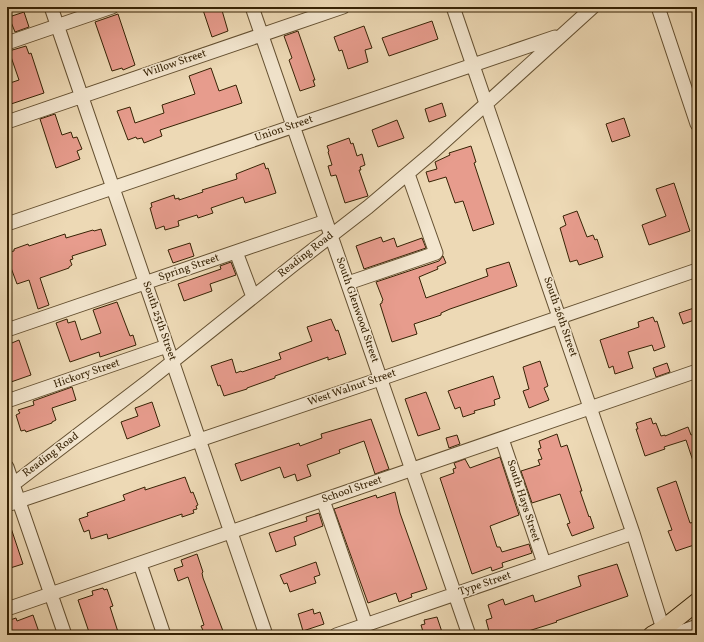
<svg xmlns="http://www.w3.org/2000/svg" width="704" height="642" font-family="Vollkorn,serif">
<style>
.building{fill:#e79c8d;stroke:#372305}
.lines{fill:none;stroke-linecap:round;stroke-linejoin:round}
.minor-casing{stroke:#645031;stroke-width:15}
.major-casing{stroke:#372305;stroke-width:19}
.minor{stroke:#f3e6cf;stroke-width:13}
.major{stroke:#edd9b5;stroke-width:17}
.labels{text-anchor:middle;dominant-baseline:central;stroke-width:3;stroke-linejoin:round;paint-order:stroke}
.street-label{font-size:11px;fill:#372305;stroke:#f3e6cf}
</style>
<rect width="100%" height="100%" fill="#edd9b5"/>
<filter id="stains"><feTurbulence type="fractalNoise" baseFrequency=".005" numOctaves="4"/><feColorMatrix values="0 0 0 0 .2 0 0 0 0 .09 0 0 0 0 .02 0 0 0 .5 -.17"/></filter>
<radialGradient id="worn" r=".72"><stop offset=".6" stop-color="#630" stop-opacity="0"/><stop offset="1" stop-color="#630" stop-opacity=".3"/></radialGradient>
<path class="building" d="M 202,7 L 221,7 L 228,31 L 212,37 Z
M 24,12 L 29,27 L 15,32 L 9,17 Z
M 118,14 L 135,65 L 123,70 L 122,68 L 112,71 L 95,22 Z
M 432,21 L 438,39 L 389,56 L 382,38 Z
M 364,26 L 372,48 L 365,50 L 368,62 L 348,69 L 342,50 L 339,51 L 334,37 Z
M 298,31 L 315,80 L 313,80 L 315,86 L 300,91 L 289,60 L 292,58 L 284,36 Z
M 26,46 L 29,54 L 31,53 L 44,93 L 11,104 L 7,91 L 7,84 L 19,80 L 9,51 Z
M 211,68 L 219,91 L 236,85 L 242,103 L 160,130 L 162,136 L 144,143 L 142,138 L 137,139 L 136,137 L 128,140 L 117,111 L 130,107 L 135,123 L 164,113 L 162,105 L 195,94 L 189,76 Z
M 442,103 L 446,116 L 429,122 L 425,109 Z
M 55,114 L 62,135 L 71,132 L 73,138 L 77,137 L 82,149 L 77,151 L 80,159 L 56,168 L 40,119 Z
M 624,118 L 630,136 L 612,142 L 606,124 Z
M 397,120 L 404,138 L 378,147 L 372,130 Z
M 349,138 L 351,144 L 353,143 L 357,156 L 362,154 L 365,165 L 360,167 L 361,170 L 359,170 L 368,196 L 345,203 L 336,175 L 331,176 L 328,166 L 332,165 L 328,152 L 329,151 L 327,146 Z
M 471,146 L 476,162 L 474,163 L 494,224 L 473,231 L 463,201 L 455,203 L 446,177 L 429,182 L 426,172 L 437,169 L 435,162 L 450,155 L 449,153 Z
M 264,163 L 266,169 L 268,168 L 276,193 L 245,203 L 243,197 L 211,208 L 213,213 L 198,218 L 197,215 L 178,221 L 179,226 L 165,230 L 164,226 L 156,229 L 150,208 L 152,207 L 151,203 L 174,195 L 175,199 L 179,198 L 179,200 L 203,192 L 202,190 L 237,179 L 236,174 Z
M 674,183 L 690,231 L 649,245 L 642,225 L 666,216 L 656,189 Z
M 577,211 L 587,237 L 593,235 L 595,240 L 597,239 L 603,257 L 579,265 L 577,260 L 570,262 L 560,228 L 566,225 L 563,216 Z
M 101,229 L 106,245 L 72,256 L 73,259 L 70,260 L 72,265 L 69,267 L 69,268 L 40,278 L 49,305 L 38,309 L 29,280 L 17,284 L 7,257 L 10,256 L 9,252 L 14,251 L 14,249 L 28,244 L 29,246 L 65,234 L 66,238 L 93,230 L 94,231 Z
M 381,237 L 383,242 L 394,238 L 397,247 L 422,238 L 426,248 L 364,269 L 356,246 Z
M 190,243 L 194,256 L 173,263 L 168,250 Z
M 443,256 L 446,263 L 437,267 L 438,269 L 419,277 L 426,298 L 488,276 L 486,269 L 509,262 L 517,286 L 450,309 L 441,313 L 441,315 L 414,324 L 417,334 L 392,342 L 380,304 L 382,303 L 382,301 L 383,300 L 376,282 L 439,261 Z
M 231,262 L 236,275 L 210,284 L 212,291 L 184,301 L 178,284 L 221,269 L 220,266 Z
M 117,302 L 130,336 L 133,335 L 136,345 L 100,357 L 99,352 L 70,362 L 56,323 L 67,319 L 68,323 L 75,321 L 81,340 L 101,333 L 93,310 Z
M 697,307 L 697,319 L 683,324 L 679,313 Z
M 653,317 L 655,322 L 657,321 L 665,347 L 654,351 L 652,345 L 628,352 L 633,368 L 615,374 L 613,366 L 609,368 L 600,340 L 639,327 L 638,322 Z
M 331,319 L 336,331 L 338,330 L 346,354 L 328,360 L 328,357 L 275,376 L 275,378 L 247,388 L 247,389 L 224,396 L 220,385 L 218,386 L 211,366 L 232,359 L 236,373 L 241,371 L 242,372 L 281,359 L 279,353 L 312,341 L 307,327 Z
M 19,340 L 31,375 L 11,382 L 7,370 L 7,345 Z
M 540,361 L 548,386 L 544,388 L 549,400 L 529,408 L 523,391 L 529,389 L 523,367 Z
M 667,363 L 670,372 L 656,377 L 653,368 Z
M 493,376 L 500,398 L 494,400 L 495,405 L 474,411 L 475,413 L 463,417 L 460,407 L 455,409 L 448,391 Z
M 72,387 L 76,400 L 52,408 L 56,420 L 52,422 L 52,423 L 26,432 L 25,430 L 21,431 L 16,415 L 20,413 L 18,410 L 34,405 L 33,401 Z
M 426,392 L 440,429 L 418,436 L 405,399 Z
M 152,402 L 160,426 L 127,439 L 121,422 L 138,416 L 135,408 Z
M 651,418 L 653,424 L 656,423 L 661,436 L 665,435 L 665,436 L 688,427 L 691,435 L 697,433 L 697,467 L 695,467 L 686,440 L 664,447 L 665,449 L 645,456 L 636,429 L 638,429 L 636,423 Z
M 371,419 L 389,469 L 375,474 L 364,441 L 339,450 L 340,453 L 307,465 L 311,476 L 297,481 L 295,474 L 284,478 L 280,467 L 241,481 L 235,464 L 299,443 L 300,446 L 322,438 L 321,434 Z
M 557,434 L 561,447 L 567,445 L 582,491 L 580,491 L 589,517 L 590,516 L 594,528 L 572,536 L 567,524 L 570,523 L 560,494 L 532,503 L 521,471 L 540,465 L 538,460 L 542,459 L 538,449 L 541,448 L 539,441 Z
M 457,435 L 460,444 L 449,448 L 446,438 Z
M 500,457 L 519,515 L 490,526 L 497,547 L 500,547 L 502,552 L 529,544 L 532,553 L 502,563 L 503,567 L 492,571 L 491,567 L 472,574 L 440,478 L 454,473 L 453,469 L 456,468 L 454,463 L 465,459 L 470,468 Z
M 185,477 L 191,493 L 193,492 L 198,505 L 196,506 L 197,509 L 193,510 L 194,513 L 182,517 L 182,514 L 108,539 L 107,534 L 91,539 L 89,530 L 84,532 L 79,519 L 88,516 L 87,513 L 125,500 L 123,495 L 145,487 L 145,490 Z
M 676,481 L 690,523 L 695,522 L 697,528 L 697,544 L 676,551 L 668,531 L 672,530 L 657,488 Z
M 395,492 L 400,513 L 427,589 L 411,594 L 412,597 L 399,602 L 396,593 L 368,603 L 334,509 L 376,495 L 377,498 Z
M 319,513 L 323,526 L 294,537 L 296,545 L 276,552 L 269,533 L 307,521 L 306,517 Z
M 7,522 L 9,522 L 23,564 L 7,569 Z
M 197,554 L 203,572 L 202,573 L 203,578 L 223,631 L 212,635 L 205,635 L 201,626 L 204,625 L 188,577 L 178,581 L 174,569 L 183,566 L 181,560 Z
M 316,562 L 320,575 L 314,577 L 316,583 L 290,592 L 287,583 L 284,584 L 280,575 Z
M 617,564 L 628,596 L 556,621 L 557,622 L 522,633 L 523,635 L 490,635 L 486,620 L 492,618 L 488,605 L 503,599 L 505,605 L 533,595 L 535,602 L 581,586 L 578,576 Z
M 103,588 L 104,590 L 107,589 L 113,606 L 110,607 L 119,635 L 90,635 L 78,600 L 93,595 L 92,591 Z
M 313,609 L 314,614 L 320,612 L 324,624 L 303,631 L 298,614 Z
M 33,615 L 40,635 L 7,635 L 7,621 L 16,618 L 17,621 Z
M 437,617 L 443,635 L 424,635 L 421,625 L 425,624 L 424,620 Z"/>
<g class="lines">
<g class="minor-casing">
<path id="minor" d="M 51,7 L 266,635
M 252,7 L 469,635
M 453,7 L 633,533 L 663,629
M 658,7 L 697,124
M 7,43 L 112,7
M 7,122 L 343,7
M 7,224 L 555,37
M 236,252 L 253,297
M 348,283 L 436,253 L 408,174
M 7,330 L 326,221
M 7,401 L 167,346
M 502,439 L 544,563
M 7,467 L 65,635
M 7,489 L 147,382 L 292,266 L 368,207 L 433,152 L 593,7
M 323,500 L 366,625
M 7,505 L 380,379 L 697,270
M 140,564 L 164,635
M 7,609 L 697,371
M 336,635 L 633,533
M 672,635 L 697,626"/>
</g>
<g class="major-casing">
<path id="major" d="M 652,635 L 663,629 L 697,602"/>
</g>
<use href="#minor" class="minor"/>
<use href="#major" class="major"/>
</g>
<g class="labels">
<g class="street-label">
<text transform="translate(175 64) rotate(-19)">Willow Street</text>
<text transform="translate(284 129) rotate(-19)">Union Street</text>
<text transform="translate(306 255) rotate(-38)">Reading Road</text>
<text transform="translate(189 268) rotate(-19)">Spring Street</text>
<text transform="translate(357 310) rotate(71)">South Glenwood Street</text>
<text transform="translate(560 317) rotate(71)">South 26th Street</text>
<text transform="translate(159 321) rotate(71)">South 25th Street</text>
<text transform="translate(87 374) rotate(-19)">Hickory Street</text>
<text transform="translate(352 388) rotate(-19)">West Walnut Street</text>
<text transform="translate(51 455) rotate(-37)">Reading Road</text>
<text transform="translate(352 490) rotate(-19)">School Street</text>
<text transform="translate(523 501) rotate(72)">South Hays Street</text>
<text transform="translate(485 584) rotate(-19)">Type Street</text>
</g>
</g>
<rect width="704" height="642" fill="none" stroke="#edd9b5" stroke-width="24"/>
<rect x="8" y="8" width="688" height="626" fill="none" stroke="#372305" stroke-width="2"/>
<rect x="12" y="12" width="680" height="618" fill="none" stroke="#372305"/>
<rect width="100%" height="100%" filter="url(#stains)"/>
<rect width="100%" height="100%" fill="url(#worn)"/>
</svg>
